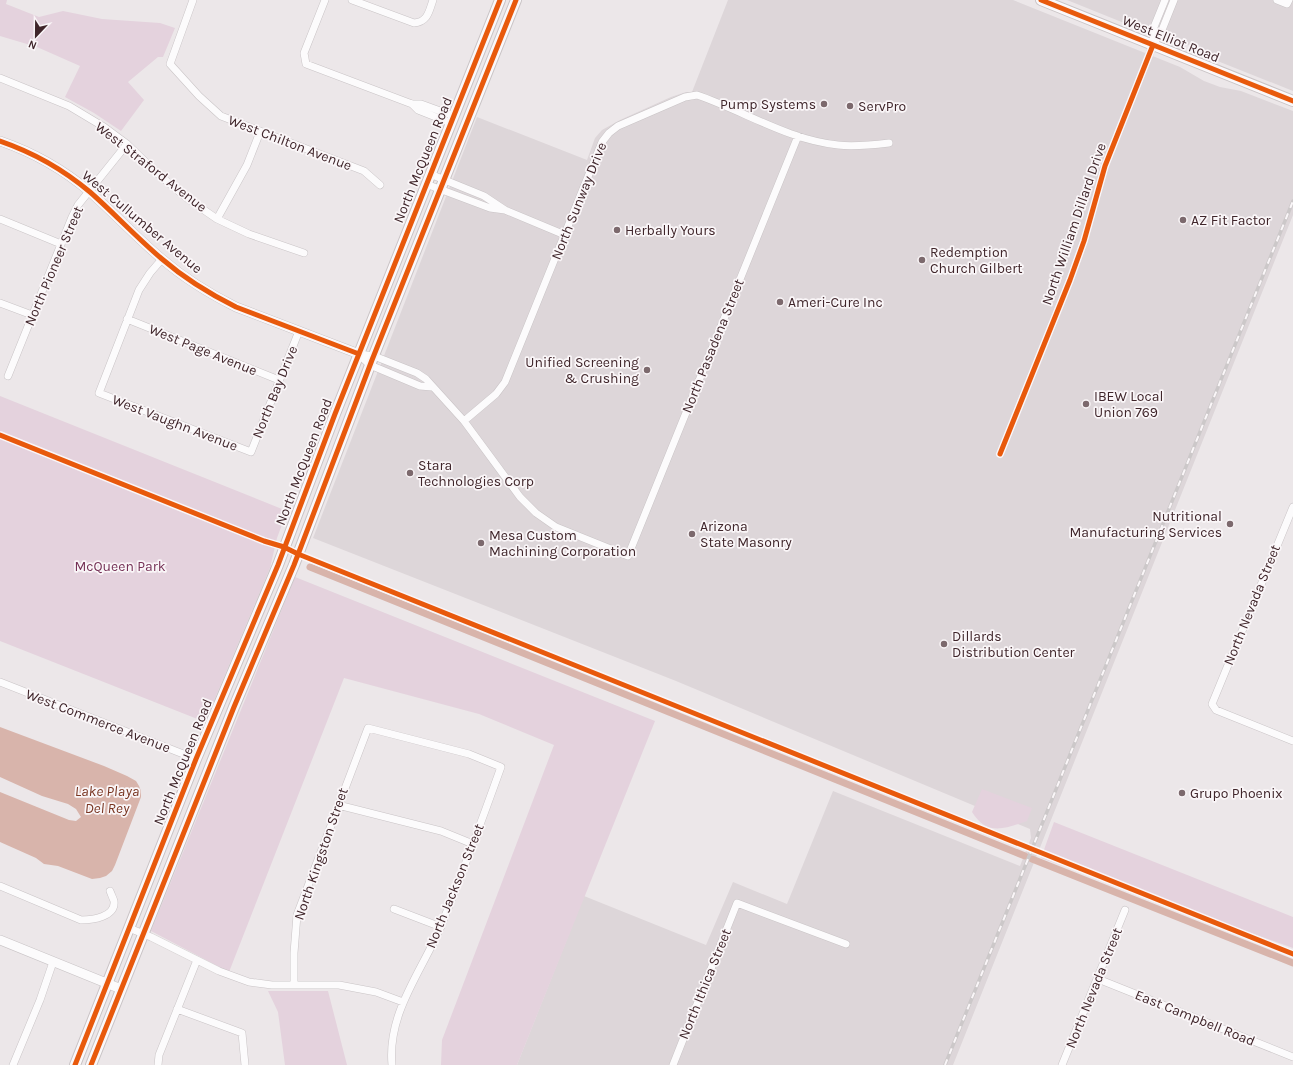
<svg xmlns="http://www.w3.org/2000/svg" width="1293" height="1065" font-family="Karla,sans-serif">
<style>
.built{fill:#ddd6d9}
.green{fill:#e4d2dd}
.water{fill:#d8b4ab}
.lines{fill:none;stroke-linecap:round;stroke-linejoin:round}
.canal{stroke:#d8b4ab;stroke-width:7}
.minor-casing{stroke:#c9c4c6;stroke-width:8}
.tertiary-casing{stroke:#c9c4c6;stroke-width:10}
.secondary-casing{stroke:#cac4c6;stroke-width:12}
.minor{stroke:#fcfbfc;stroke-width:7}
.tertiary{stroke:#fcfbfc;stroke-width:9}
.secondary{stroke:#fcfbfc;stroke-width:10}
.rail-casing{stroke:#ccc8c9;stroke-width:3.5}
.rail{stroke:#faf6f8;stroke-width:2;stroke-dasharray:6;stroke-linecap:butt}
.cycleway-casing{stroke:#faf6f8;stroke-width:8}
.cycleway{stroke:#e8590c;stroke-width:5}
.poi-dot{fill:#7c696d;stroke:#faf6f8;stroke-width:1.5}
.labels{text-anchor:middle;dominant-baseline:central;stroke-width:3.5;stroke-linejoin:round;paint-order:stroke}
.street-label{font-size:14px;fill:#3f252a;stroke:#faf6f8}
.poi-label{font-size:14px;fill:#3f252a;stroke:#faf6f8;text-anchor:start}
.park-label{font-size:14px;fill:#753156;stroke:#faf6f8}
.water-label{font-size:15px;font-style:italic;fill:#793521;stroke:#faf6f8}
</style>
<rect width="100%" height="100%" fill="#ece7e9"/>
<path class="built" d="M 728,0 L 1013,0 L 1180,67 L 1204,81 L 1220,87 L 1241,91 L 1293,111 L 1293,215 L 953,1065 L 517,1065 L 584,896 L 706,945 L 733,882 L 787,904 L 833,791 L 1020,866 L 1031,838 L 1030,829 L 676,681 L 313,538 L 477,117 L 587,160 L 595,138 L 602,130 L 620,120 L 671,97 L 686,92 L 692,92 Z
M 1067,0 L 1293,0 L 1293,91 L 1220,62 L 1199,49 L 1172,39 L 1139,29 Z"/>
<path class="green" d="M 0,0 L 7,0 L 6,4 L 39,17 L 63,11 L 102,19 L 160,23 L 175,28 L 163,57 L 158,57 L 128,82 L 144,100 L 121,131 L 94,113 L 65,97 L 80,66 L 37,47 L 0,36 Z
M 0,396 L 287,511 L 277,538 L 270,568 L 205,722 L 0,641 Z
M 295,577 L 655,721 L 517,1065 L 441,1065 L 442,1040 L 554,745 L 479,714 L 344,678 L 229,972 L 151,931 Z
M 982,789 L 1032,808 L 1027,821 C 1004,829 987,836 972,812 Z
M 1054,822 L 1293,917 L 1293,948 L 1041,858 Z
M 268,991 L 328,991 L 347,1065 L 285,1065 L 278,1012 Z"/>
<path class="water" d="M 0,727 L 104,766 L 127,776 L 136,781 L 139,786 L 141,791 L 141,797 L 115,865 L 112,871 L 106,876 L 100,878 L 92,879 L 58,866 L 44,864 L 36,858 L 0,842 L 0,792 L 69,820 L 76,821 L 81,817 L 76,809 L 68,804 L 42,796 L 0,777 Z"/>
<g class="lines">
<path class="canal" d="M 310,567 L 1025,856
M 1032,859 L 1293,963"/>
<g class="minor-casing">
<path id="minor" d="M 193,0 L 170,64 L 199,96 L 221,116 L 364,171 L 380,185
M 325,0 L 304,53 L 306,64 L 412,104 L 421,104 L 454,116
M 352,0 L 414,23 C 428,22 429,11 433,0
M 1277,0 L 1287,4 L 1289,0
M 1153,43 L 1154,27 L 1165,0
M 0,78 L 69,106 L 104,127 L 127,144 L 158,174 L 188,199 L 217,219 L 249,234 L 304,253
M 412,104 L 418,110 L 451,123
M 430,174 L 484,196 L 505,210 L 565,235
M 426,184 L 490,208 L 505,210
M 0,219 L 61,244
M 217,219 L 247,165 L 260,132
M 162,259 L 150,273 L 139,290 L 99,393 L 251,452 L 299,331
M 0,303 L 32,315
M 127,319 L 279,380
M 359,354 L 374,356 L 417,373 L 426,379 L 464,421 L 520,497 L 536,513 L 556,527 L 628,556 L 798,136
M 359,355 L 370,365 L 420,386 L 432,387
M 8,376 L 72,217 L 78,205 L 127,144
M 464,421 L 496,394 L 505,382 L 602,142 L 609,133 L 618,126 L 685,97 L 697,95 C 744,111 788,140 838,145 C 855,147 872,145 889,143
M 1000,454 L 1070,280 L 1084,241 L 1105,166 L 1153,45 L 1162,30 L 1174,0
M 1293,507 L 1212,704 L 1216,710 L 1293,741
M 0,682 L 196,759
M 338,805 L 441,831 L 473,844
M 0,886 L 81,920 C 92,920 116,917 114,901 C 113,898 111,894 110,891
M 394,909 L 441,927
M 129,928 L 151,937 L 219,971 L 249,982 L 272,985 L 339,985 L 376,992 L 403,1002
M 1098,979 L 1293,1057
M 294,985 L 294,953 L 297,915 L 368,728 L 469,754 L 501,767 C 482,820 462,874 441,926 C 422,971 387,1013 392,1065
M 177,1009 L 242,1033 L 245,1065
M 13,1065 L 40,1000 L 53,962
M 158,1065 L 159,1055 L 197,960
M 673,1065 L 737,903 L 846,944
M 1062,1065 L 1125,910"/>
</g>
<g class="tertiary-casing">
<path id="tertiary" d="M 0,141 C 32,152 64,170 90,192 C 115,214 137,238 162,259 C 184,278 210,294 236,307 L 359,354
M 0,940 L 121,989"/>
</g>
<g class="secondary-casing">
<path id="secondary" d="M 1041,0 L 1293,101
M 75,1065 L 196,759 L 278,565 L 335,414 L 500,0
M 91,1065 L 234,707 L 294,565 L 372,360 L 516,0"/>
</g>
<use href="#minor" class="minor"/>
<use href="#tertiary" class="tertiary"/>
<use href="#secondary" class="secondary"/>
<g class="rail-casing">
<path id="rail" d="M 945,1065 L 1293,201"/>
</g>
<use href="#rail" class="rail"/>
<g class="cycleway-casing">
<path id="cycleway" d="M 1041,0 L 1293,101
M 0,141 C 32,152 64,170 90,192 C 115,214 137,238 162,259 C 184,278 210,294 236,307 L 359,354
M 0,435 L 264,541 L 284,547 L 298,554 L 1293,954
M 1000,454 L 1070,280 L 1084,241 L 1105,166 L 1153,45
M 75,1065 L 196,759 L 278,565 L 335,414 L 500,0
M 91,1065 L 234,707 L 294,565 L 372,360 L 516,0"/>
</g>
<use href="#cycleway" class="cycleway"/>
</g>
<g class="poi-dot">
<circle cx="824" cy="104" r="4"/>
<circle cx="850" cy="106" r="4"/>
<circle cx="1183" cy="220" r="4"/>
<circle cx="617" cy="230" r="4"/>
<circle cx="922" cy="260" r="4"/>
<circle cx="780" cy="302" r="4"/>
<circle cx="647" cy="370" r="4"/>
<circle cx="1086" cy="404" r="4"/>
<circle cx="410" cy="473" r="4"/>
<circle cx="1230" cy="524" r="4"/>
<circle cx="692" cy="534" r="4"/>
<circle cx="481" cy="543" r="4"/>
<circle cx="944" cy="644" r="4"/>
<circle cx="1182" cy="793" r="4"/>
</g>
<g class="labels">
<g class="street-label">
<text transform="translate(1171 39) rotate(22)">West Elliot Road</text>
<text transform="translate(290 143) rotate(21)">West Chilton Avenue</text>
<text transform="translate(423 160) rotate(-68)">North McQueen Road</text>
<text transform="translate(151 167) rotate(38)">West Straford Avenue</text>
<text transform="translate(579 201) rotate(-68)">North Sunway Drive</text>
<text transform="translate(142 222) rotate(40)">West Cullumber Avenue</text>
<text transform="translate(1074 224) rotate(-71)">North William Dillard Drive</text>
<text transform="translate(54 266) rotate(-67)">North Pioneer Street</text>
<text transform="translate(713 346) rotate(-68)">North Pasadena Street</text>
<text transform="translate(203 350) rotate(22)">West Page Avenue</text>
<text transform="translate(275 392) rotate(-68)">North Bay Drive</text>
<text transform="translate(175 423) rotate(21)">West Vaughn Avenue</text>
<text transform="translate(304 462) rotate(-69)">North McQueen Road</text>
<text transform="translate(1252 605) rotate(-68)">North Nevada Street</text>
<text transform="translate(98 721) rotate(21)">West Commerce Avenue</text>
<text transform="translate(183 762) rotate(-68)">North McQueen Road</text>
<text transform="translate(321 854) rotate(-71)">North Kingston Street</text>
<text transform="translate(455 886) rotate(-68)">North Jackson Street</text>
<text transform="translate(705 984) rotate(-68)">North Ithica Street</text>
<text transform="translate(1094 988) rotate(-68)">North Nevada Street</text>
<text transform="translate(1195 1018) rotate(22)">East Campbell Road</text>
</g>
<g class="poi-label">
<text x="816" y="104" text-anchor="end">Pump Systems</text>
<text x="858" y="106">ServPro</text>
<text x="1191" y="220">AZ Fit Factor</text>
<text x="625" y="230">Herbally Yours</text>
<text x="930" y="252">Redemption<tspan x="930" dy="16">Church Gilbert</tspan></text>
<text x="788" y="302">Ameri-Cure Inc</text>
<text x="639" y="362" text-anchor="end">Unified Screening<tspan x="639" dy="16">&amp; Crushing</tspan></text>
<text x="1094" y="396">IBEW Local<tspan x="1094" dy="16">Union 769</tspan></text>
<text x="418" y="465">Stara<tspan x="418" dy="16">Technologies Corp</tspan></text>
<text x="1222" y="516" text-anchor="end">Nutritional<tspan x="1222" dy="16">Manufacturing Services</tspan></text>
<text x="700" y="526">Arizona<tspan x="700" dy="16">State Masonry</tspan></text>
<text x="489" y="535">Mesa Custom<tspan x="489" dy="16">Machining Corporation</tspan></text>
<text x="952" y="636">Dillards<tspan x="952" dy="16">Distribution Center</tspan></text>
<text x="1190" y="793">Grupo Phoenix</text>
</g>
<g class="park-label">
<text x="120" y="566">McQueen Park</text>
</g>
<g class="water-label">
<text x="107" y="791">Lake Playa<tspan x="107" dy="17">Del Rey</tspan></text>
</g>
</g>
<g transform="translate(36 36) rotate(202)" stroke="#faf6f8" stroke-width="3" paint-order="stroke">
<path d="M0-3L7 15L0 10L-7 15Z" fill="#3f252a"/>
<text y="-6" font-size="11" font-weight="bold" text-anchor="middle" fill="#3f252a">N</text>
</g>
</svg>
